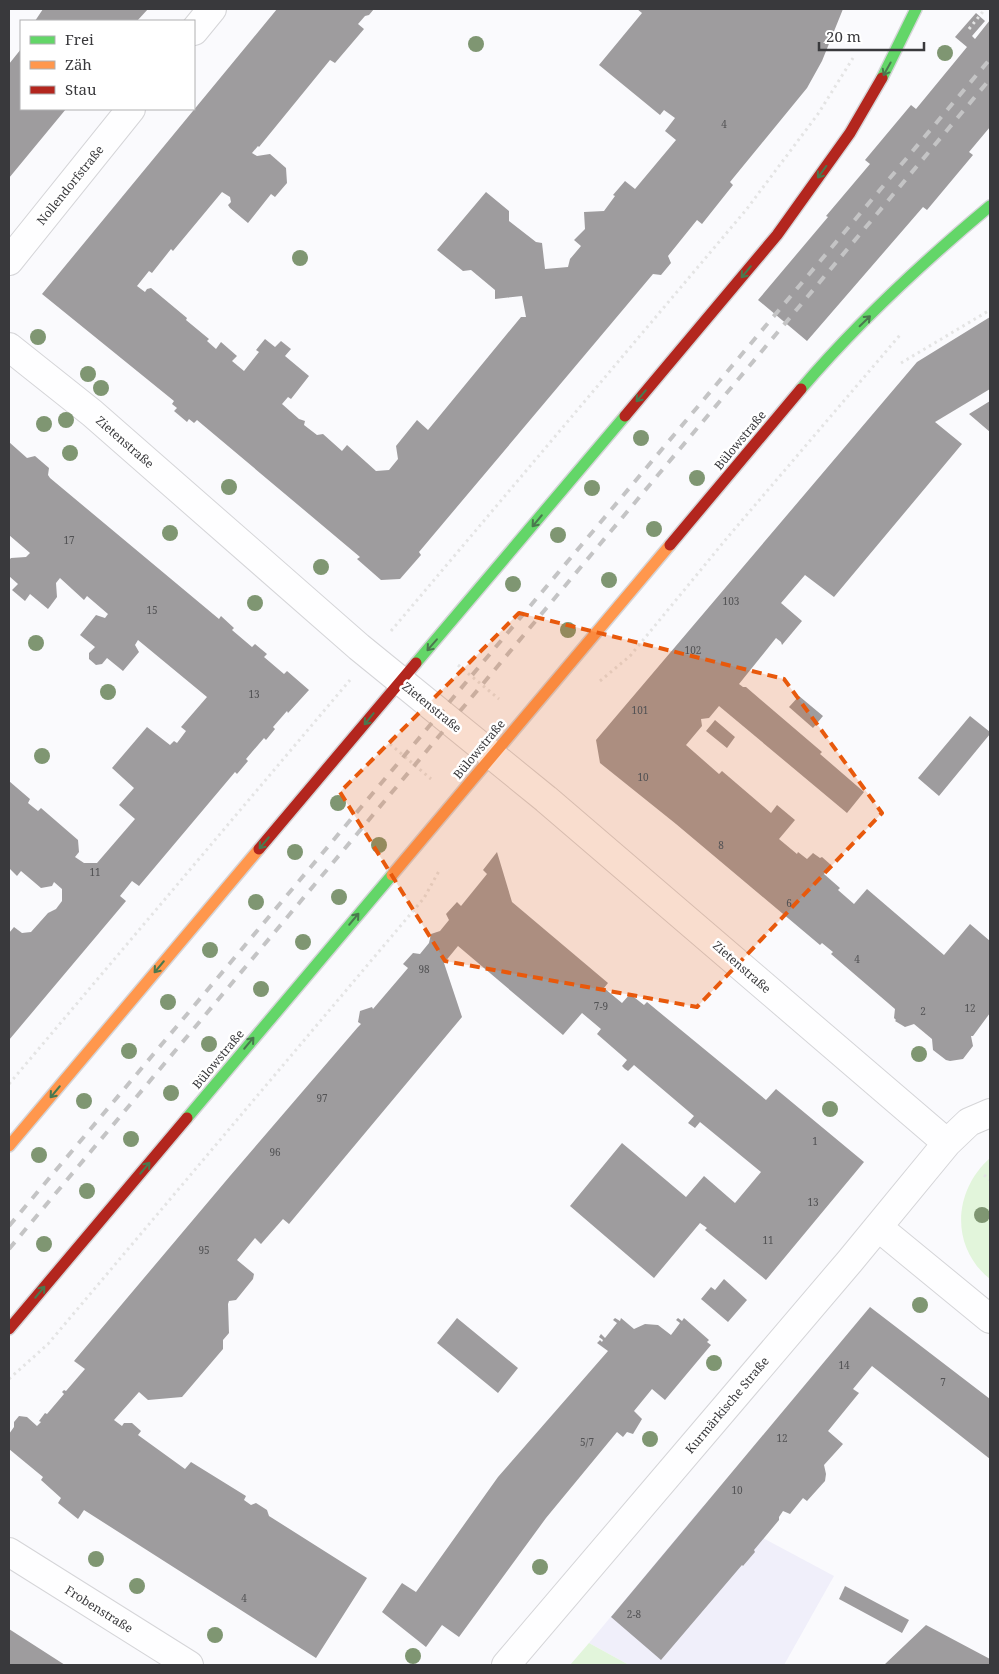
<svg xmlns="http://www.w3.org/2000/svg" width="999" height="1674" font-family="'Noto Serif',serif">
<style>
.built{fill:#f0effa}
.green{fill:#e2f5db}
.building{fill:#9e9c9e}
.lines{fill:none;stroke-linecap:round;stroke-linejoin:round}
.street-casing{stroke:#d5d5d8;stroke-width:30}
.fast-casing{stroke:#d5d5d8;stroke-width:14}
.slow-casing{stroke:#d5d5d8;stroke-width:14}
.jam-casing{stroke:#d5d5d8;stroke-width:14}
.path{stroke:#e4e4e4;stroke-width:3;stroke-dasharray:2.5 4;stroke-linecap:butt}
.street{stroke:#fefeff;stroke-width:28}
.fast{stroke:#63d668;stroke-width:11}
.slow{stroke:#ff974d;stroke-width:11}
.jam{stroke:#b3261e;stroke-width:11}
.rail{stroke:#c4c4c5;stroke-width:4;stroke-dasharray:9 9;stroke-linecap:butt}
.tree{fill:#7f9672}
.oneway{stroke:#4a784e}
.marked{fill:#e8590c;fill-opacity:0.2;stroke:#e8590c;stroke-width:4;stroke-dasharray:10 6;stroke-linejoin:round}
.labels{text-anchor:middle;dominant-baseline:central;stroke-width:5;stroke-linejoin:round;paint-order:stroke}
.number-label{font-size:10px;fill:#525254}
.street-label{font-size:12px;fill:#39393c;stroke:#fff}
</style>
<rect width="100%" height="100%" fill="#fafafd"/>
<path class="built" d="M 703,1506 L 834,1576 L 784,1665 L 629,1665 L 589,1643 Z"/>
<path class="green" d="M 990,1158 L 990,1279 C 950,1247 953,1191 990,1158 Z
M 589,1643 L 629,1665 L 570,1665 Z"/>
<path class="building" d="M 43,9 L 148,9 L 137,21 L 35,21 Z
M 277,9 L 374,9 L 369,15 L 365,16 L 358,24 L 364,29 L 335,63 L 330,60 L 259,147 L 258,146 L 252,153 L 257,156 L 270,154 L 286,168 L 287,183 L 275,197 L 271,194 L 248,223 L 230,208 L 228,205 L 231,202 L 230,197 L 222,192 L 173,251 L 171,249 L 152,273 L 149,271 L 137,286 L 145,292 L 147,289 L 151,288 L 187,318 L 186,320 L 209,339 L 207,341 L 216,349 L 221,342 L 237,356 L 232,361 L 244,371 L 259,352 L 256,350 L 265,339 L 275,347 L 281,341 L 291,349 L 285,356 L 309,376 L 291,399 L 288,397 L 282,404 L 299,419 L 305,421 L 304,425 L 317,435 L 323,434 L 342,451 L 347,445 L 376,471 L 389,470 L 398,459 L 396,446 L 417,420 L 428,430 L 521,317 L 526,317 L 522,296 L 495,299 L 495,290 L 471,270 L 463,271 L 437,250 L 486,192 L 509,211 L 509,221 L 536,242 L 542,243 L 545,269 L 568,267 L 570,259 L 581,246 L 574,240 L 585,229 L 584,212 L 604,211 L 615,196 L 613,195 L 625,181 L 635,189 L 676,140 L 665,131 L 675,118 L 664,110 L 660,115 L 599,65 L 642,13 L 637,9 L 843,9 L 822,61 L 807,88 L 730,182 L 733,185 L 702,224 L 697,220 L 668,256 L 671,263 L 661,275 L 653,274 L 419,552 L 421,555 L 400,579 L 381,580 L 357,559 L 360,557 L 197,420 L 194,423 L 189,419 L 187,422 L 174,411 L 177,408 L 172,404 L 174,401 L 42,294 Z
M 976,13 L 985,21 L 972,36 L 975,39 L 990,20 L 990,127 L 969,152 L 973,155 L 927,210 L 923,207 L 807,341 L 758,300 L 828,217 L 826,216 L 870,164 L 865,160 L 911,105 L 916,109 L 967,47 L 955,37 Z
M 21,49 L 21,109 L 66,109 L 9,178 L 9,64 Z
M 990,317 L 990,389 L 935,422 L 962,444 L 834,597 L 805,575 L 781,603 L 802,621 L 782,645 L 781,642 L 776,638 L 739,684 L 743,687 L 746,687 L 822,752 L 820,754 L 864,792 L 847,813 L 719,706 L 709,718 L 701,719 L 702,726 L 686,745 L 719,774 L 722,771 L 771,813 L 777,805 L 795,820 L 779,839 L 797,854 L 798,852 L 807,859 L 813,853 L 820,858 L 822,857 L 831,865 L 824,874 L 840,888 L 838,890 L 854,904 L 867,889 L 944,955 L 970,924 L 990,941 L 990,1013 L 973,1036 L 971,1036 L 973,1046 L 963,1059 L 950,1061 L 946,1060 L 933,1050 L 932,1039 L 914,1024 L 905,1027 L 895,1021 L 896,1020 L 894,1018 L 895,1009 L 831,954 L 833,952 L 822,943 L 820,945 L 676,824 L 600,763 L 596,740 L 917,362 Z
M 990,401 L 990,432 L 969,414 Z
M 9,442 L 27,458 L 35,456 L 49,468 L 48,475 L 50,478 L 219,619 L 221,616 L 234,628 L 232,630 L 252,647 L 255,644 L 267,654 L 264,657 L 284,674 L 287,671 L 309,690 L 288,713 L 287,711 L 273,727 L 275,729 L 266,740 L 264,738 L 246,759 L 248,761 L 237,774 L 235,772 L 139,886 L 132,881 L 120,896 L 126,901 L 9,1040 L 9,933 L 14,927 L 22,933 L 31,932 L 48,913 L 56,909 L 62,901 L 62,889 L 54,882 L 52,886 L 41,888 L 21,871 L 17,876 L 9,868 L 9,781 L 30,799 L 28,803 L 38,811 L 41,808 L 78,840 L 79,852 L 75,857 L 84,863 L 97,863 L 135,819 L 119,805 L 134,788 L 112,768 L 147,727 L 170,745 L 174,741 L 177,743 L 186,731 L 181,727 L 207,697 L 138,640 L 135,645 L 139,652 L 123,671 L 107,658 L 102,664 L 96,665 L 89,659 L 89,653 L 95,647 L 80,635 L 96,615 L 105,618 L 108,614 L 87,596 L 84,600 L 60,578 L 56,583 L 57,597 L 48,609 L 30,594 L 25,601 L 12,590 L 18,584 L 9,576 L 9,560 L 11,558 L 26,557 L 30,553 L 9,535 Z
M 799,696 L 823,716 L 813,728 L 789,707 Z
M 970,716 L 990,732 L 990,734 L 939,796 L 918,778 Z
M 715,720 L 735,737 L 727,748 L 706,731 Z
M 497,852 L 512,902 L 608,983 L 604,988 L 622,1003 L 630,994 L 644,1005 L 647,1002 L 766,1100 L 776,1089 L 864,1162 L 766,1280 L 705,1230 L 707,1228 L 700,1223 L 654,1278 L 570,1206 L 622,1143 L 686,1197 L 704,1176 L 735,1203 L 761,1172 L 700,1122 L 695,1128 L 688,1123 L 694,1116 L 634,1065 L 628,1071 L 625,1069 L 622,1066 L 627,1060 L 597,1034 L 601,1029 L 582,1013 L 563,1035 L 458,946 L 444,963 L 462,1017 L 289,1224 L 283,1219 L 261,1244 L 255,1238 L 237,1260 L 254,1274 L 253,1279 L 236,1300 L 229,1301 L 228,1304 L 229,1333 L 223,1340 L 223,1349 L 182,1397 L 148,1400 L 139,1392 L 114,1420 L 122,1426 L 124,1423 L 132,1423 L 141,1431 L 138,1435 L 185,1469 L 191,1462 L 246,1496 L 244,1500 L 251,1505 L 256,1503 L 267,1510 L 269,1516 L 367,1578 L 316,1658 L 84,1510 L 78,1519 L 58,1503 L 61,1498 L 41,1480 L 43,1477 L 9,1449 L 9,1434 L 14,1427 L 14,1422 L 19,1416 L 27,1417 L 37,1426 L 41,1422 L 39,1421 L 45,1413 L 47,1414 L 64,1394 L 62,1392 L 64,1390 L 66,1391 L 85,1369 L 74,1361 L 230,1176 L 358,1027 L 361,1024 L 358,1022 L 360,1011 L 372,1007 L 373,1009 L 408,968 L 403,964 L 413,953 L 420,954 L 429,943 L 431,934 L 440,931 L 449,920 L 446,914 L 457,902 L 461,906 L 487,874 L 483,870 Z
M 724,1279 L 747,1300 L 728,1322 L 701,1299 L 711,1287 L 715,1290 Z
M 870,1307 L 990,1399 L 990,1459 L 872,1366 L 853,1389 L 859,1393 L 828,1431 L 843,1444 L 824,1465 L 826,1474 L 825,1481 L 807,1501 L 803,1498 L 790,1514 L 783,1511 L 779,1517 L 779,1520 L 754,1550 L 755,1552 L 743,1566 L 742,1565 L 661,1660 L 611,1617 Z
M 457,1318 L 518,1368 L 498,1393 L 437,1343 Z
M 615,1318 L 620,1321 L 621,1318 L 634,1329 L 645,1324 L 658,1325 L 671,1335 L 680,1323 L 676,1320 L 678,1318 L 682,1321 L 684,1318 L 709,1340 L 707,1342 L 711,1345 L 665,1400 L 652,1389 L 634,1411 L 642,1419 L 633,1434 L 627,1432 L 623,1437 L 617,1432 L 546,1518 L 459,1637 L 442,1625 L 426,1647 L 382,1612 L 402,1583 L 416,1592 L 498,1477 L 608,1351 L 597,1343 L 600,1340 L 602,1342 L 603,1340 L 599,1337 L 601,1334 L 605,1338 L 617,1323 L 613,1320 Z
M 845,1586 L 909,1620 L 902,1633 L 839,1599 Z
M 926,1625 L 990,1659 L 990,1665 L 884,1665 Z
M 9,1629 L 65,1665 L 9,1665 Z"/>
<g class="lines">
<g class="street-casing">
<path id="street" d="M 194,31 L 212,9
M 9,261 L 131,109
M 9,347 L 92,413 L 359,647 L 546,799 L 947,1143
M 878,1227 L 990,1319
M 9,1552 L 189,1665
M 506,1665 L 850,1261 L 947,1143 L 969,1122 L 990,1113"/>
</g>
<g class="fast-casing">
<path id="fast" d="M 882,78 L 916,9
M 801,389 C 858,322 923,262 990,206
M 416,663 L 625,416
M 187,1118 L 392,875"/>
</g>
<g class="slow-casing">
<path id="slow" d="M 392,875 L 670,545
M 9,1146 L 259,849"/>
</g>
<g class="jam-casing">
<path id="jam" d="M 625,416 L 777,235 L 850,133 L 882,78
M 670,545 L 801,389
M 259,849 L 416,663
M 9,1329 L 187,1118"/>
</g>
<path class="path" d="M 969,29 L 985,9
M 901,363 L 990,310
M 391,631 L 746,210 L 818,114 L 853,58
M 458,665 L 499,699
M 600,681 L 630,656 L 727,538 L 900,335
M 390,744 L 431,779
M 9,1084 L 350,680
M 984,1175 L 990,1180
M 9,1379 L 48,1344 L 424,898 L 439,871"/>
<use href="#street" class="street"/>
<use href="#fast" class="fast"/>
<use href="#slow" class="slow"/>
<use href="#jam" class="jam"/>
<path class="rail" d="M 9,1226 L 990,59
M 9,1249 L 990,79"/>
</g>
<g class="tree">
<circle cx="476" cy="44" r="8"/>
<circle cx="945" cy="53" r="8"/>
<circle cx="300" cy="258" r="8"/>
<circle cx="38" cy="337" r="8"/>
<circle cx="88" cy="374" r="8"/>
<circle cx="101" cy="388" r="8"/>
<circle cx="66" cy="420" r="8"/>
<circle cx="44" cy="424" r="8"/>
<circle cx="641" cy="438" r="8"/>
<circle cx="70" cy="453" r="8"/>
<circle cx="697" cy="478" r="8"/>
<circle cx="229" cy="487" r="8"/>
<circle cx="592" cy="488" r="8"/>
<circle cx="654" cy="529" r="8"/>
<circle cx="170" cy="533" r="8"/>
<circle cx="558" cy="535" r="8"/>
<circle cx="321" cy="567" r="8"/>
<circle cx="609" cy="580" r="8"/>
<circle cx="513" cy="584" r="8"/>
<circle cx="255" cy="603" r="8"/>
<circle cx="568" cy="630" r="8"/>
<circle cx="36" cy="643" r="8"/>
<circle cx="108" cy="692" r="8"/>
<circle cx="42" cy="756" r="8"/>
<circle cx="338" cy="803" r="8"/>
<circle cx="379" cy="845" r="8"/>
<circle cx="295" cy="852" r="8"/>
<circle cx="339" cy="897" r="8"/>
<circle cx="256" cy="902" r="8"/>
<circle cx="303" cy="942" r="8"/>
<circle cx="210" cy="950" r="8"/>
<circle cx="261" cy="989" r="8"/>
<circle cx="168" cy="1002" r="8"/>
<circle cx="209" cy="1044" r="8"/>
<circle cx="129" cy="1051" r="8"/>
<circle cx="919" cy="1054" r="8"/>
<circle cx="171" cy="1093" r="8"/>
<circle cx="84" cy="1101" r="8"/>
<circle cx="830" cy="1109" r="8"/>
<circle cx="131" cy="1139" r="8"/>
<circle cx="39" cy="1155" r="8"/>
<circle cx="87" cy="1191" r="8"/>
<circle cx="982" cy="1215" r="8"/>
<circle cx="44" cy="1244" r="8"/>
<circle cx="920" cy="1305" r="8"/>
<circle cx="714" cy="1363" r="8"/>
<circle cx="650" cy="1439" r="8"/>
<circle cx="96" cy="1559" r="8"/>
<circle cx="540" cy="1567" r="8"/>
<circle cx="137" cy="1586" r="8"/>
<circle cx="215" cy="1635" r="8"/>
<circle cx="413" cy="1656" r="8"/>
</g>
<defs><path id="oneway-shaft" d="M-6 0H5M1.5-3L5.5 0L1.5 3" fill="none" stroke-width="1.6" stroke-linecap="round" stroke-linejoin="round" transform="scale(1.25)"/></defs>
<g class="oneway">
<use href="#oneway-shaft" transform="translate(887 69) rotate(119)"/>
<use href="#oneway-shaft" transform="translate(822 172) rotate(126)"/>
<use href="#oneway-shaft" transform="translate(746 272) rotate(130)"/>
<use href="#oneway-shaft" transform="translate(865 321) rotate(-44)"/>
<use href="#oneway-shaft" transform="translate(641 396) rotate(130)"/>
<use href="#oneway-shaft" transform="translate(537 521) rotate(130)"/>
<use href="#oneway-shaft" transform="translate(432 645) rotate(131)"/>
<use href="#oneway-shaft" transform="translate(369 719) rotate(129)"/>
<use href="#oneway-shaft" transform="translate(264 843) rotate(130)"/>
<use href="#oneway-shaft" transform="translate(354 919) rotate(-50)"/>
<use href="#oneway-shaft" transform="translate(159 967) rotate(130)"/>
<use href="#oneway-shaft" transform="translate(249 1043) rotate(-50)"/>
<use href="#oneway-shaft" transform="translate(55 1092) rotate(130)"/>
<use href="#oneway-shaft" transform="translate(145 1168) rotate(-50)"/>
<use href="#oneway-shaft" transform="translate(40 1292) rotate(-50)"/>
</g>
<path class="marked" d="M 519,613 L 784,679 L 882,813 L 697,1007 L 445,961 L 340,792 Z"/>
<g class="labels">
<g class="number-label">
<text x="724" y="124">4</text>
<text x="69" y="540">17</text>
<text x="731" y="601">103</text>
<text x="152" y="610">15</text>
<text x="693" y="650">102</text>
<text x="254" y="694">13</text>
<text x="640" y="710">101</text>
<text x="643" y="777">10</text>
<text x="721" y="845">8</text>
<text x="95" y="872">11</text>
<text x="789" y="903">6</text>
<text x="857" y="959">4</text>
<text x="424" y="969">98</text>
<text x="601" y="1006">7-9</text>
<text x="970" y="1008">12</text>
<text x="923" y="1011">2</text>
<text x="322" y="1098">97</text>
<text x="815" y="1141">1</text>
<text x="275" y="1152">96</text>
<text x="813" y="1202">13</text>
<text x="768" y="1240">11</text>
<text x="204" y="1250">95</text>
<text x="844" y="1365">14</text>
<text x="943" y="1382">7</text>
<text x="782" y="1438">12</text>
<text x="587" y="1442">5/7</text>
<text x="737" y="1490">10</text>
<text x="244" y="1598">4</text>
<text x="634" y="1614">2-8</text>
</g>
<g class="street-label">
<text transform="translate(70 185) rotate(-51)">Nollendorfstraße</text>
<text transform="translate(740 440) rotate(-50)">Bülowstraße</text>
<text transform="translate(125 442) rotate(41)">Zietenstraße</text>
<text transform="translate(432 707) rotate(39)">Zietenstraße</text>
<text transform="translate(479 749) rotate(-50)">Bülowstraße</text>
<text transform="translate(742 967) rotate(41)">Zietenstraße</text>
<text transform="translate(218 1059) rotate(-50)">Bülowstraße</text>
<text transform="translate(727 1405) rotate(-50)">Kurmärkische Straße</text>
<text transform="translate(99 1609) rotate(32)">Frobenstraße</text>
</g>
</g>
<rect width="999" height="1674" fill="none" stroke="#39393c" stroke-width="20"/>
<rect x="20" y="20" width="175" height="90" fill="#ffffff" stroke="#b0b0b1"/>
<rect x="30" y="36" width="25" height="8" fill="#63d668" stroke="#b0b0b1"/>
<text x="65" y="45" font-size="15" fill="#39393c">Frei</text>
<rect x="30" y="61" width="25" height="8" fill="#ff974d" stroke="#b0b0b1"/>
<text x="65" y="70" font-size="15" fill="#39393c">Zäh</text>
<rect x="30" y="86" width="25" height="8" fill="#b3261e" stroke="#b0b0b1"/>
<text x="65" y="95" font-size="15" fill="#39393c">Stau</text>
<path d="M819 42v8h105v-8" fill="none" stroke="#39393c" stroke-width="2.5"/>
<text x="826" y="42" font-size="15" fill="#39393c" stroke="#ffffff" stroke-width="4" paint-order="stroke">20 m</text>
</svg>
